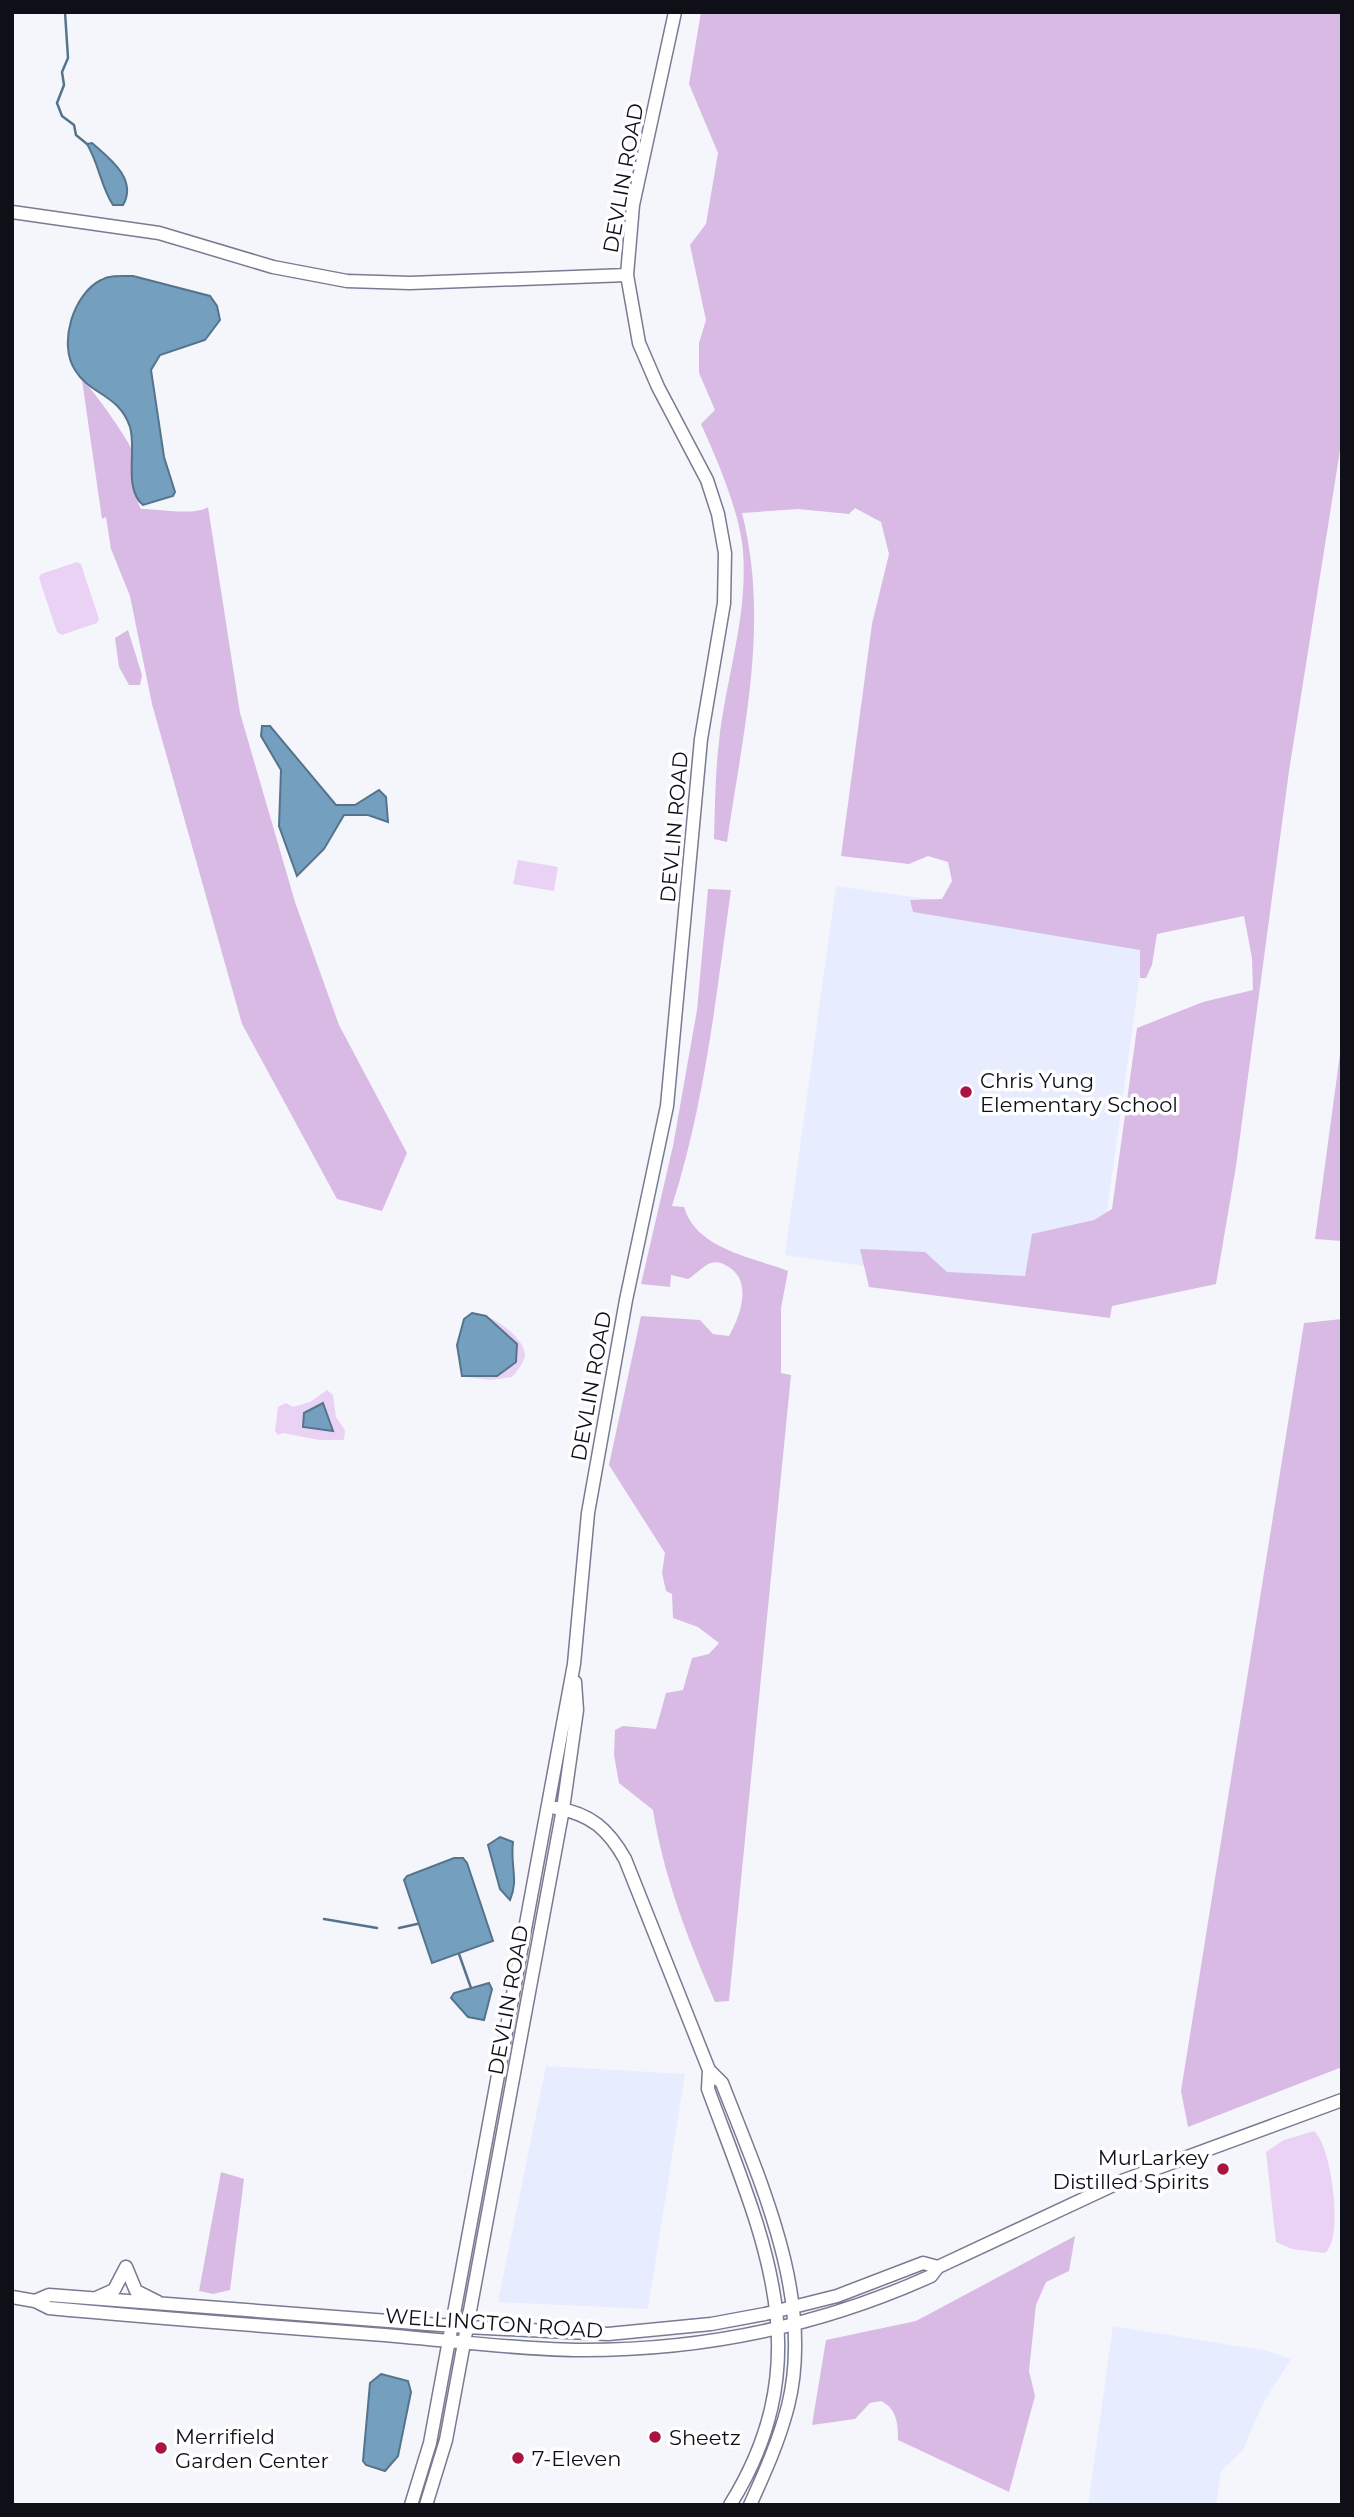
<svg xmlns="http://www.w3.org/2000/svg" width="1354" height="2517" font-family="Montserrat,sans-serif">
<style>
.built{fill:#e8ecff}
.green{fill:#ead2f4}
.forest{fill:#d8bae4}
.water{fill:#749fbe;stroke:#55748c;stroke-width:2}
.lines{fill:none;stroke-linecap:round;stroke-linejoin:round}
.stream{stroke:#55748c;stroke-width:2.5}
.secondary-casing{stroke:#787b91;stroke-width:15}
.secondary{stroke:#fff;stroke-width:12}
.poi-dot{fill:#aa1440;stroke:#fff;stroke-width:2.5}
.labels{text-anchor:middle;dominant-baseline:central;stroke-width:7;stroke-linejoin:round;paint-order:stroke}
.street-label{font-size:21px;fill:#0e0f17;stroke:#fff}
.poi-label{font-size:21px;fill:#0e0f17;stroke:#fff;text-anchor:start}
</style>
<rect width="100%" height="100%" fill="#f5f6fb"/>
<path class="built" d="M 836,886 L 1146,930 L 1095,1298 L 785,1255 Z
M 546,2066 L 685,2074 L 648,2309 L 498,2302 Z
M 1113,2326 L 1268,2351 L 1291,2359 L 1263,2403 L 1243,2450 L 1221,2471 L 1216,2505 L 1088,2505 Z"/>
<path class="green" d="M 77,562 L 81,564 L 99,619 L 97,623 L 62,635 L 57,632 L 39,578 L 41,574 Z
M 518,860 L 558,867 L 554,891 L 513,884 Z
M 486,1316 C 498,1320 524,1339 525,1354 C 526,1360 516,1373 512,1377 L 491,1380 L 465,1377 L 493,1377 L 516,1362 L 516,1344 Z
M 327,1390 L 333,1395 L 336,1417 L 345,1430 L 344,1440 L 319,1440 L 283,1433 L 278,1435 L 275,1431 L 278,1407 L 286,1403 L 293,1407 L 310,1402 Z
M 1314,2131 C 1332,2146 1344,2239 1325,2253 L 1292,2249 L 1276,2242 L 1266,2152 L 1284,2140 Z"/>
<path class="forest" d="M 701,12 L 1342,12 L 1342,438 L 1289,771 L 1236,1166 L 1216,1284 L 1112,1306 L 1110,1318 L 869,1287 L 860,1249 L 925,1252 L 947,1272 L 1025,1276 L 1032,1234 L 1094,1220 L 1112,1209 L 1137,1028 L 1203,1002 L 1253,990 L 1252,958 L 1244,916 L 1157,934 L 1152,965 L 1146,978 L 1140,978 L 1140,950 L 913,912 L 910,900 L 942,899 L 952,881 L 948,862 L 928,856 L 909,864 L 841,856 L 872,624 L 889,554 L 881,522 L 855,508 L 849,514 L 798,509 L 742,513 C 770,624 743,731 727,842 L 714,839 C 715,807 715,774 719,742 C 726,677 748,617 743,551 C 740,513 717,459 701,424 L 715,410 L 699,373 L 699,343 L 706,320 L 690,245 L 706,224 L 718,153 L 689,84 Z
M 82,380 C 91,386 128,439 132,450 C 138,470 131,489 141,509 C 159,509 195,516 208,507 L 240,713 L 295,902 L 339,1025 L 407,1153 L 382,1211 L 337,1199 L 242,1024 L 152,704 L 130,596 L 111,549 L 106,517 L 102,519 Z
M 128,630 L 142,675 L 140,685 L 129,685 L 119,667 L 115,638 Z
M 708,889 L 731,890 C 716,996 705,1103 672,1206 L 684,1207 C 696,1249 752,1257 788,1271 L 781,1308 L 781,1373 L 791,1375 L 729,2001 L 715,2002 C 688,1939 664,1878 653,1810 L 619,1783 L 614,1755 L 615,1730 L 623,1726 L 656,1729 L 666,1693 L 683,1690 L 692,1658 L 709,1654 L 719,1643 L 698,1627 L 673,1618 L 672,1594 L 666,1591 L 662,1573 L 665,1553 L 609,1465 L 641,1316 L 700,1320 L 713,1334 L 729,1336 C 741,1315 753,1280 727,1266 C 722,1263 717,1261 711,1263 C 704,1265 695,1275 688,1279 L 671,1275 L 670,1287 L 641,1284 L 673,1146 L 697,1010 Z
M 1342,1039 L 1342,1241 L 1315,1239 Z
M 1342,1319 L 1342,2067 L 1188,2127 L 1181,2091 L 1304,1323 Z
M 221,2172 L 244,2179 L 230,2290 L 213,2294 L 199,2291 Z
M 1075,2236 L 1069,2271 L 1046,2282 L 1036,2305 L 1029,2371 L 1035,2396 L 1009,2492 L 898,2440 C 898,2423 897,2409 881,2401 L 870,2403 L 855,2419 L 812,2425 L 826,2340 L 916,2321 Z"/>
<path class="water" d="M 92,143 C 109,158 138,179 123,205 L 113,205 C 101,187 99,164 87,144 Z
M 133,276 L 210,296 L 217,306 L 220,320 L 205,340 L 160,355 L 151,370 L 164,457 L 175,492 L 173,496 L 143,505 C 123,488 137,450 130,427 C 119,394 90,395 75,370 C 58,344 73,294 101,280 C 110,275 122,276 133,276 Z
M 262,726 L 270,726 L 336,805 L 355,805 L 379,790 L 386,797 L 388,822 L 368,815 L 344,815 L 324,849 L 297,876 L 279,826 L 281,770 L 261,736 Z
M 472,1313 L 486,1316 L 517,1344 L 516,1362 L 497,1376 L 462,1376 L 457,1345 L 464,1319 Z
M 323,1403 L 333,1431 L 303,1427 L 304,1413 Z
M 500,1837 L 513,1842 C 510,1867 519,1879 510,1900 L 500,1889 L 488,1845 Z
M 454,1858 L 463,1858 L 467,1863 L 493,1941 L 432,1963 L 404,1880 L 407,1876 Z
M 489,1983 L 492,1989 L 484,2020 L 468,2017 L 451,1998 L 454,1993 Z
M 381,2374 L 408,2381 L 411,2392 L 398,2456 L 385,2471 L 366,2465 L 363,2461 L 370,2383 Z"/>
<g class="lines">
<path class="stream" d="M 65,12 L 68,58 L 62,72 L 64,85 L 57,103 L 62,116 L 74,125 L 76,135 L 87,144
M 324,1919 L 377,1928
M 399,1928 L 417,1924
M 459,1954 L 471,1988"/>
<g class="secondary-casing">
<path id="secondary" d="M 12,212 L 159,233 L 273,267 L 347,281 L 410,283 L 627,275
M 556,1808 C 591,1814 608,1829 625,1859 L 709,2070 L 722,2083 C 760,2181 815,2298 788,2406 C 779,2441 765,2472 750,2505
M 709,2070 L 708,2089 C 762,2236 823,2356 730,2505
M 126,2267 L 136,2291 L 158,2302
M 12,2297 L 35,2301 L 49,2308 C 156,2318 263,2326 371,2334 C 439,2339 508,2349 576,2350 C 700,2351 818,2327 931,2276 L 938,2267 L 1122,2181 L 1342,2100
M 96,2298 L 114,2290 L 126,2267
M 35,2301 L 49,2295 L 467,2327 L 608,2334 L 711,2324 L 765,2314 L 837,2296 L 923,2263 L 938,2267
M 411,2505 L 430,2443 L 574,1664 L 588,1513 L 626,1300 L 667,1106 L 701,739 L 724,603 L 725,553 L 718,514 L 707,480 L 658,387 L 639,343 L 627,275 L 633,205 L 675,12
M 426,2505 L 446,2440 L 563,1809 L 577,1710 L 575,1682"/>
</g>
<use href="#secondary" class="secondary"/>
</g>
<g class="poi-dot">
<circle cx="966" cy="1092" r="7"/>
<circle cx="1223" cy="2169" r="7"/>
<circle cx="655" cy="2437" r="7"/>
<circle cx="161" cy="2448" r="7"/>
<circle cx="518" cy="2458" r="7"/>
</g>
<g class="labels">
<g class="street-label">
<text transform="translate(623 178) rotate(-80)">DEVLIN ROAD</text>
<text transform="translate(674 827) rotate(-85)">DEVLIN ROAD</text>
<text transform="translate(591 1386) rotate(-80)">DEVLIN ROAD</text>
<text transform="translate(508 2000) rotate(-80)">DEVLIN ROAD</text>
<text transform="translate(494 2323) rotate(4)">WELLINGTON ROAD</text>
</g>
<g class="poi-label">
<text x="980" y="1080">Chris Yung<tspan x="980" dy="24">Elementary School</tspan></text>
<text x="1209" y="2157" text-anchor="end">MurLarkey<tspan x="1209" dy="24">Distilled Spirits</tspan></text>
<text x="175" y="2436">Merrifield<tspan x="175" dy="24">Garden Center</tspan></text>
<text x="669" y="2437">Sheetz</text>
<text x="532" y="2458">7-Eleven</text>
</g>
</g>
<rect width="1354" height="2517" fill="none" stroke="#0e0f17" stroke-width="28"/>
</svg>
